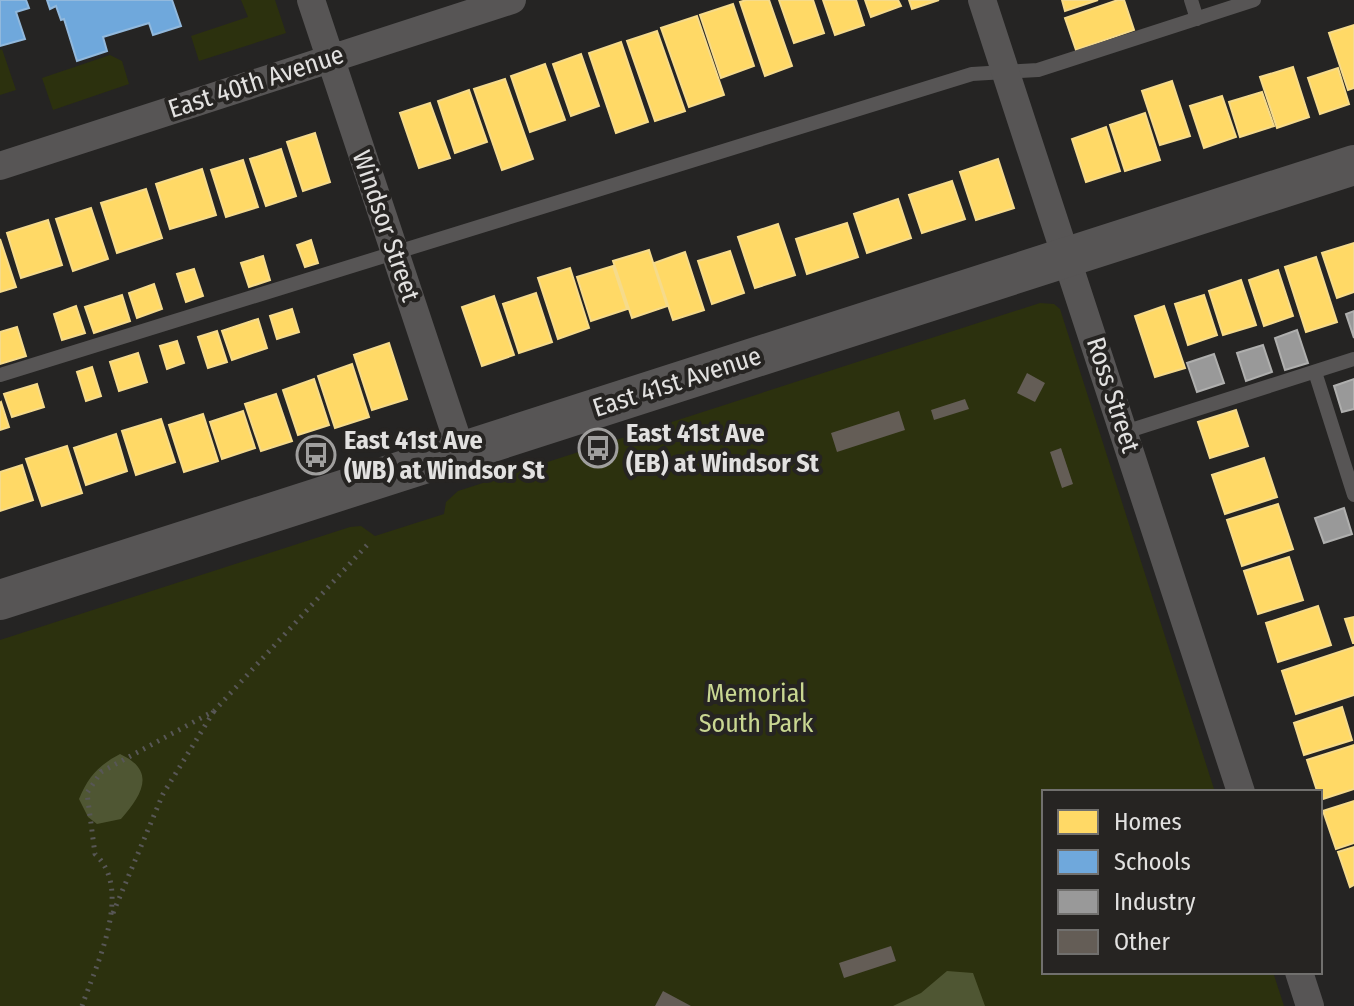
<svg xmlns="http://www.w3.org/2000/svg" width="1354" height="1006" font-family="'Fira Sans Condensed',sans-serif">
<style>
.green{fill:#2c310e}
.forest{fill:#4f5633}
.homes{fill:#ffd966;stroke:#f6db8b;stroke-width:2}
.schools{fill:#6fa8dc;stroke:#92b9dd;stroke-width:2}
.industry{fill:#999;stroke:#afafae;stroke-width:2}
.building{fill:#645d56}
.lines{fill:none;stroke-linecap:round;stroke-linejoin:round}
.path{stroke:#585756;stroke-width:5;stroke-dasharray:2 6;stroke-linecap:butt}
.lane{stroke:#575555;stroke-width:14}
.street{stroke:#575555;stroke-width:28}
.secondary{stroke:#575555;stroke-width:40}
.labels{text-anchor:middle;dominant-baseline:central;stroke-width:8;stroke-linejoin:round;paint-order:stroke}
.street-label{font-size:26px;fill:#e2e1e0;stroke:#262422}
.poi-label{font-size:26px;font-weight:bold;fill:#e2e1e0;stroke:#262422;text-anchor:start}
.park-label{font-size:26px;fill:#c9d792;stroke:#262422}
</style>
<rect width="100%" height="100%" fill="#252423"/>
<path class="green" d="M 241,0 L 275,0 L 286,33 L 199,61 L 191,36 L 248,17 Z
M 2,49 L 16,90 L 0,95 L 0,50 Z
M 110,55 L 122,61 L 129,84 L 53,110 L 42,78 Z
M 1040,303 L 1054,304 L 1060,309 L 1215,792 L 1044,792 L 1044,972 L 1273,972 L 1284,1006 L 0,1006 L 0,640 L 350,527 L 361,526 L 375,536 L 444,514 L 446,502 L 458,491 Z"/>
<path class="forest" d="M 120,754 C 157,771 142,795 121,819 L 97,824 L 88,817 L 79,799 C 88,777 99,765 120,754 Z
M 947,971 L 973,973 L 985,1006 L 893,1006 L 921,993 Z"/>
<path class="homes" d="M 746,0 L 769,0 L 792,66 L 765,76 L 740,2 Z
M 779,0 L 813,0 L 824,33 L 794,43 Z
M 823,0 L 856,0 L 864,25 L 835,35 Z
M 865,0 L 898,0 L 901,6 L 871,17 Z
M 909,0 L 939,0 L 912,9 Z
M 1062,0 L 1098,0 L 1065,11 Z
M 1118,0 L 1124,0 L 1134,30 L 1076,50 L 1065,18 Z
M 733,4 L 754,66 L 721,78 L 700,15 Z
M 697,16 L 724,95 L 689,107 L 661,28 Z
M 1354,25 L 1354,88 L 1348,90 L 1329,33 Z
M 657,31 L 685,111 L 655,121 L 627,41 Z
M 621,42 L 648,122 L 616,133 L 589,53 Z
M 581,54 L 599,106 L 571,116 L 553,64 Z
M 545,64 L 565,120 L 530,132 L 511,76 Z
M 1293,67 L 1309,117 L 1277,128 L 1260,77 Z
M 1338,68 L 1349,104 L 1320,114 L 1308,78 Z
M 505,79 L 533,159 L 502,170 L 474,89 Z
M 1172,81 L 1190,136 L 1160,145 L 1142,91 Z
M 469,90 L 487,142 L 455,153 L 438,101 Z
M 1262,92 L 1274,126 L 1240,137 L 1229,102 Z
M 1222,96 L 1236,137 L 1204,148 L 1190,106 Z
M 430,103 L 450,158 L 419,168 L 400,113 Z
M 1145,113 L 1160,160 L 1125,171 L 1110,125 Z
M 1106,127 L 1120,171 L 1086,182 L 1072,139 Z
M 315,133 L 330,182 L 303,191 L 287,142 Z
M 281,149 L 296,196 L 266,206 L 250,159 Z
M 998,159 L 1014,208 L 976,220 L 960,172 Z
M 243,160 L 258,207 L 226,217 L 211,170 Z
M 202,169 L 216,215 L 170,229 L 156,184 Z
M 952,181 L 965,219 L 922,233 L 909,195 Z
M 146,189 L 162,238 L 117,253 L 101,203 Z
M 898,199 L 911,238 L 867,253 L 854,214 Z
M 91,208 L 108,259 L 73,271 L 56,219 Z
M 48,220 L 62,265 L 21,278 L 7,233 Z
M 847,223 L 858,257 L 807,274 L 796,239 Z
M 778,224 L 795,275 L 755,288 L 738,237 Z
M 0,239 L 16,287 L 0,292 Z
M 311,240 L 318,263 L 305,267 L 297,245 Z
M 1354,243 L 1354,292 L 1337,298 L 1322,253 Z
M 649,250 L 667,306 L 632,318 L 613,261 Z
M 730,251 L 744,293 L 712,304 L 698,261 Z
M 685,252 L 704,310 L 673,320 L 654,263 Z
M 263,256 L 270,280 L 249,287 L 241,263 Z
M 1316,257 L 1337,322 L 1306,332 L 1285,267 Z
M 613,266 L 627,309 L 591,321 L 577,277 Z
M 570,268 L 589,328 L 558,339 L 538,278 Z
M 194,269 L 203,296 L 186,302 L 177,274 Z
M 1278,270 L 1293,316 L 1264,326 L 1249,280 Z
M 1241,280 L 1256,325 L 1223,335 L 1209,291 Z
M 154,284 L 162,309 L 137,318 L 129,293 Z
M 536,293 L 552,342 L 519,353 L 503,304 Z
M 122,295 L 130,321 L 94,333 L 85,307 Z
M 1204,295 L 1217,335 L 1188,345 L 1175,304 Z
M 494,296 L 514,355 L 482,366 L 462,307 Z
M 76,306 L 85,333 L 62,340 L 54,314 Z
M 1164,306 L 1185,368 L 1155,377 L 1135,316 Z
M 292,309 L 299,332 L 277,339 L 270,316 Z
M 258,319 L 267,348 L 232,360 L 222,331 Z
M 17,327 L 26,356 L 0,364 L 0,332 Z
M 217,331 L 227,362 L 208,368 L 198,337 Z
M 177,341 L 184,363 L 167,369 L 160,346 Z
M 389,343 L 407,399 L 372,410 L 354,355 Z
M 138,353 L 147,382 L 119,391 L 110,362 Z
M 352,364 L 369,417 L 335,428 L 318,376 Z
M 92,367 L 101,396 L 86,401 L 77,372 Z
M 314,379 L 329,425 L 298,435 L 283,390 Z
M 37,384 L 44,407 L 12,417 L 4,394 Z
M 276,394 L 292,441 L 261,451 L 245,404 Z
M 1,402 L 9,427 L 0,430 L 0,403 Z
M 1236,410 L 1248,446 L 1210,458 L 1198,422 Z
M 243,411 L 255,448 L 222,459 L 210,422 Z
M 203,414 L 218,461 L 184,472 L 169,425 Z
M 161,419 L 175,462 L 136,475 L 122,431 Z
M 116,434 L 127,471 L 86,485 L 74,448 Z
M 67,446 L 82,493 L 42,506 L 26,459 Z
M 1264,458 L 1277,497 L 1225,514 L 1212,475 Z
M 22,465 L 33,500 L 0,511 L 0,472 Z
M 1278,504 L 1293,549 L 1242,566 L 1227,520 Z
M 1289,557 L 1303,600 L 1258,614 L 1244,571 Z
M 1318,606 L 1331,645 L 1278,662 L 1266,623 Z
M 1354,617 L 1354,643 L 1353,643 L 1345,619 Z
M 1354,647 L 1354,695 L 1296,714 L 1282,671 Z
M 1342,707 L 1352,740 L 1304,755 L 1294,723 Z
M 1354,745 L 1354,789 L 1320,800 L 1307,760 Z
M 1354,801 L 1354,843 L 1336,849 L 1323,811 Z
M 1354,847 L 1354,885 L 1350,887 L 1338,852 Z"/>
<path class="schools" d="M 0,0 L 26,0 L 29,8 L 16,12 L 25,39 L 0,46 Z
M 47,0 L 172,0 L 181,26 L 153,35 L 149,23 L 103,37 L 107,51 L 77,61 L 64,19 L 61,20 L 56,6 L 50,9 Z"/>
<path class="industry" d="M 1354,311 L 1354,338 L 1346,314 Z
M 1297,330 L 1308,363 L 1285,370 L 1275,338 Z
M 1263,345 L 1272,372 L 1246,381 L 1237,353 Z
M 1214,354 L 1224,383 L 1197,392 L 1187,363 Z
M 1354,379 L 1354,409 L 1342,412 L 1334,386 Z
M 1344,508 L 1352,534 L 1324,543 L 1315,518 Z"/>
<path class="building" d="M 1027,373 L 1045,383 L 1035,402 L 1017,393 Z
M 965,399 L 969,409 L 934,420 L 931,410 Z
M 899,411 L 905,430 L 837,452 L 831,433 Z
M 1061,448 L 1073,484 L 1062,488 L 1050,452 Z
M 891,946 L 896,961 L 844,978 L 839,963 Z
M 663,991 L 691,1006 L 655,1006 Z"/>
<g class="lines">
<path class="path" d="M 113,913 L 163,794 L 214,711
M 82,1006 C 96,965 134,890 95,854 L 87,793 L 101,772 L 214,711 L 368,544"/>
<path class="lane" d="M 1191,0 L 1197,19
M 1315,372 L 1354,495
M 0,375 L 972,74 L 1038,70 L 1254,0
M 1125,432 L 1354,359"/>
<path class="street" d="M 311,0 L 461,451
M 982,0 L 1241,792
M 0,166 L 512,0
M 1299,972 L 1310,1006"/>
<path class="secondary" d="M 0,600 L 1354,165"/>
</g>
<defs>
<g id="bus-ring" transform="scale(2)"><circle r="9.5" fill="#262422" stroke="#a09f9e" stroke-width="1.5"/><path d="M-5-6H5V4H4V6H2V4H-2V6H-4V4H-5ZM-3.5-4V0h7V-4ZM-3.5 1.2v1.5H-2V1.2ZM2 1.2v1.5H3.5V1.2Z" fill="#a09f9e"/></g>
</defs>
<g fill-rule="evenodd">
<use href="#bus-ring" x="598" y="448"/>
<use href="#bus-ring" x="316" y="455"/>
</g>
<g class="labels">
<g class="street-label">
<text transform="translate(256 82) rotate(-18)">East 40th Avenue</text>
<text transform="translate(386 226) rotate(71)">Windsor Street</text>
<text transform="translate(677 382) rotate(-18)">East 41st Avenue</text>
<text transform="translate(1113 395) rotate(72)">Ross Street</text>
</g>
<g class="poi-label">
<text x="626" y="433">East 41st Ave<tspan x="626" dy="30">(EB) at Windsor St</tspan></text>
<text x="344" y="440">East 41st Ave<tspan x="344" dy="30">(WB) at Windsor St</tspan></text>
</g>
<g class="park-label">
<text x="756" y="693">Memorial<tspan x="756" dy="30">South Park</tspan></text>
</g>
</g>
<rect x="1042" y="790" width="280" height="184" fill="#262422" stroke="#71706e" stroke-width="2"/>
<rect x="1058" y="810" width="40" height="24" fill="#ffd966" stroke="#71706e" stroke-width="2"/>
<text x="1114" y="830" font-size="24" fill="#e2e1e0">Homes</text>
<rect x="1058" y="850" width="40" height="24" fill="#6fa8dc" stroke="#71706e" stroke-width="2"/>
<text x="1114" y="870" font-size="24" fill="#e2e1e0">Schools</text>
<rect x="1058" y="890" width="40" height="24" fill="#999999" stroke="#71706e" stroke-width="2"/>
<text x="1114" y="910" font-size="24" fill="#e2e1e0">Industry</text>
<rect x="1058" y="930" width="40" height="24" fill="#645d56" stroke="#71706e" stroke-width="2"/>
<text x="1114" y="950" font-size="24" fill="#e2e1e0">Other</text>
</svg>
